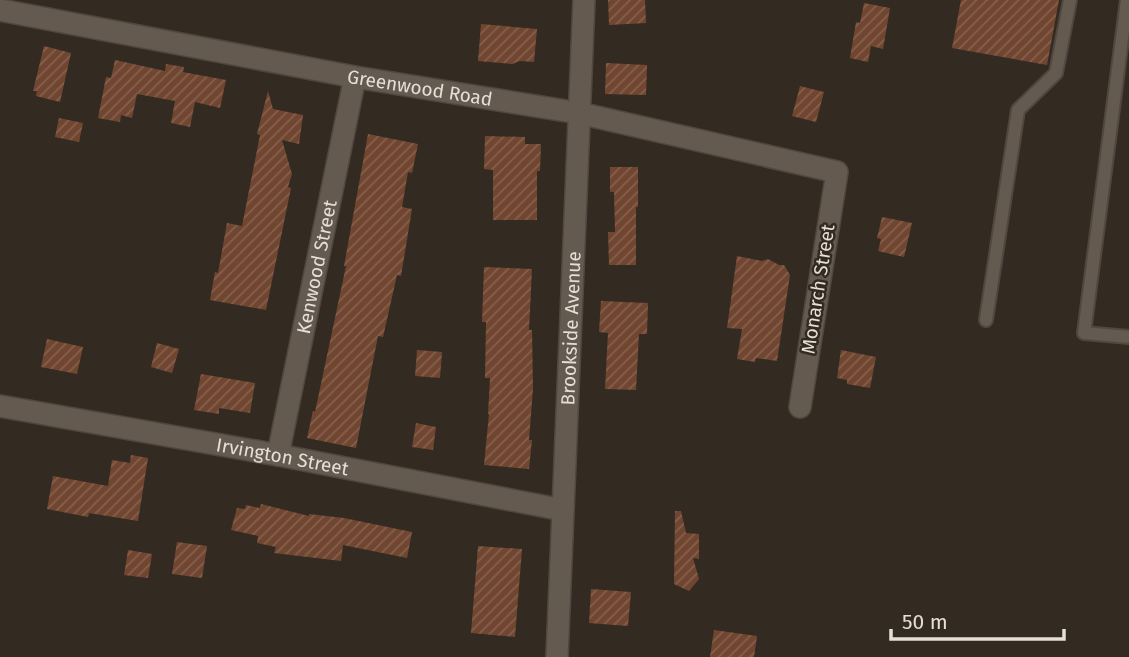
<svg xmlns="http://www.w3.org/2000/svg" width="1129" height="657" font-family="'Fira Sans',sans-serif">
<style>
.building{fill:url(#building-hatch)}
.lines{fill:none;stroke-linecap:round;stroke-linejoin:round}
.lane-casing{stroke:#504840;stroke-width:16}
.street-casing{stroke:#504840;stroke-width:24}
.lane{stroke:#645a4f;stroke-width:12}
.street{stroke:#645a4f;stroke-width:21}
.labels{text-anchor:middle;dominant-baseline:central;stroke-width:5;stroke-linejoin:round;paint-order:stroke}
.street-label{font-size:19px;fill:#e5dfd8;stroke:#332b21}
</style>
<defs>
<pattern id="building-hatch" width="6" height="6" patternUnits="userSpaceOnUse" patternTransform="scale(1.75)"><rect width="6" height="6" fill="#714631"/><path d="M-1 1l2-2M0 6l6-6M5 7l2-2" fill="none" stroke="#85604e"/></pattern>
</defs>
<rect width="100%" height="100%" fill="#332b21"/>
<path class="building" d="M 608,0 L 645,0 L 646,23 L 609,25 Z
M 961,0 L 1059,0 L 1047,65 L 952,48 Z
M 864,3 L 890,8 L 883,49 L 871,46 L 868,62 L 850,58 L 856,22 L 860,23 Z
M 481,24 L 537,29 L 534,62 L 520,61 L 512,64 L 478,61 Z
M 44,46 L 71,53 L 60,102 L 36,96 L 37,91 L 33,91 Z
M 115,60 L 165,71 L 166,64 L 184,67 L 183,72 L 226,80 L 220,108 L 195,102 L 190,127 L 171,123 L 175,101 L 137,94 L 132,118 L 121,115 L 120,122 L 98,118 L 106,77 L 111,78 Z
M 606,63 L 647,65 L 646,95 L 605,94 Z
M 800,86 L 824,92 L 816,122 L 792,116 Z
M 268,91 L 273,109 L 303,115 L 299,144 L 282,140 L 292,174 L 288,187 L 291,188 L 266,310 L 210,300 L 215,272 L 218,273 L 227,223 L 242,226 L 260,135 L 257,134 Z
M 59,118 L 83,123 L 79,142 L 55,137 Z
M 368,134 L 418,144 L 412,173 L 408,172 L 402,207 L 412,209 L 401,276 L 397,275 L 383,337 L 378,336 L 356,448 L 307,438 L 313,411 L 315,412 L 346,266 L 344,266 Z
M 485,136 L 525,137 L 525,144 L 541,144 L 540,171 L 537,171 L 537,220 L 493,220 L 493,170 L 484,169 Z
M 610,167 L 638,167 L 638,207 L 636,207 L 636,265 L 609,265 L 608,232 L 615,232 L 614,192 L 610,192 Z
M 882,217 L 912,223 L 904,257 L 878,251 L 881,239 L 877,238 Z
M 737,256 L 762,261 L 768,259 L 779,265 L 784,265 L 790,275 L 777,361 L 756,358 L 755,362 L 737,359 L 742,329 L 727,328 Z
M 484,267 L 532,269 L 529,330 L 532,330 L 533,389 L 529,440 L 532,440 L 529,469 L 484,465 L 489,414 L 488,414 L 490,378 L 485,378 L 486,322 L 482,322 Z
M 601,301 L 648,303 L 647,334 L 639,334 L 636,390 L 605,389 L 608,333 L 599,332 Z
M 47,339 L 83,347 L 77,374 L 41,367 Z
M 157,343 L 179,349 L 172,373 L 151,367 Z
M 417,350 L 442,352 L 440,378 L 415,376 Z
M 841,350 L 876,357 L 870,388 L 847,384 L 847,380 L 837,378 Z
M 201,374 L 255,383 L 250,413 L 219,408 L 219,414 L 194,410 Z
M 416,423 L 436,427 L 433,450 L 412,447 Z
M 131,455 L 148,458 L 138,521 L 89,513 L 88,517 L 47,509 L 53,476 L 108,486 L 112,460 L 130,463 Z
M 261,504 L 309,516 L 309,514 L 344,518 L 412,532 L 407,558 L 343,545 L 341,561 L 274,553 L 276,547 L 257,543 L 258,536 L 231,530 L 237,508 L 245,509 L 246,505 L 260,508 Z
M 675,511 L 681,511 L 686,533 L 699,534 L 699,559 L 693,558 L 699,579 L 689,591 L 674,584 Z
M 177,542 L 207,546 L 202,578 L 172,574 Z
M 478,546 L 522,549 L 515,637 L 471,633 Z
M 128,550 L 152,554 L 148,578 L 124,575 Z
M 591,589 L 631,592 L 628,626 L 589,623 Z
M 714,630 L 757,636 L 754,657 L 710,657 Z"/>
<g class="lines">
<g class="lane-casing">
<path id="lane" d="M 1127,0 L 1084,333 L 1129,337
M 986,320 L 1018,110 L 1056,73 L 1070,0"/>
</g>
<g class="street-casing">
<g id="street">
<path id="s1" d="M 0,10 L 355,77 L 579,113 L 837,172 L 800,407"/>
<path id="s2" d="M 0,406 L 278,455 L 563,510"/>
<path id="s3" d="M 278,455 L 355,77"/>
<path id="s4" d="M 557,657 L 584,0"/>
</g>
</g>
<use href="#lane" class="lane"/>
<use href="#street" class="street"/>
</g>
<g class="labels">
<g class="street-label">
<text stroke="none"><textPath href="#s1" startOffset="427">Greenwood Road</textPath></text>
<text stroke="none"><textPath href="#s3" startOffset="192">Kenwood Street</textPath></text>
<text transform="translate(818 289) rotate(-81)">Monarch Street</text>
<text stroke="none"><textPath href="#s4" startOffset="329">Brookside Avenue</textPath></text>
<text stroke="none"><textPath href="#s2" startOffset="287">Irvington Street</textPath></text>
</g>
</g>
<path d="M891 629v10h173v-10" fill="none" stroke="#e5dfd8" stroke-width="3.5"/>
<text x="902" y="629" font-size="21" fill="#e5dfd8" stroke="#332b21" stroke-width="5" paint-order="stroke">50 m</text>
</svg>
